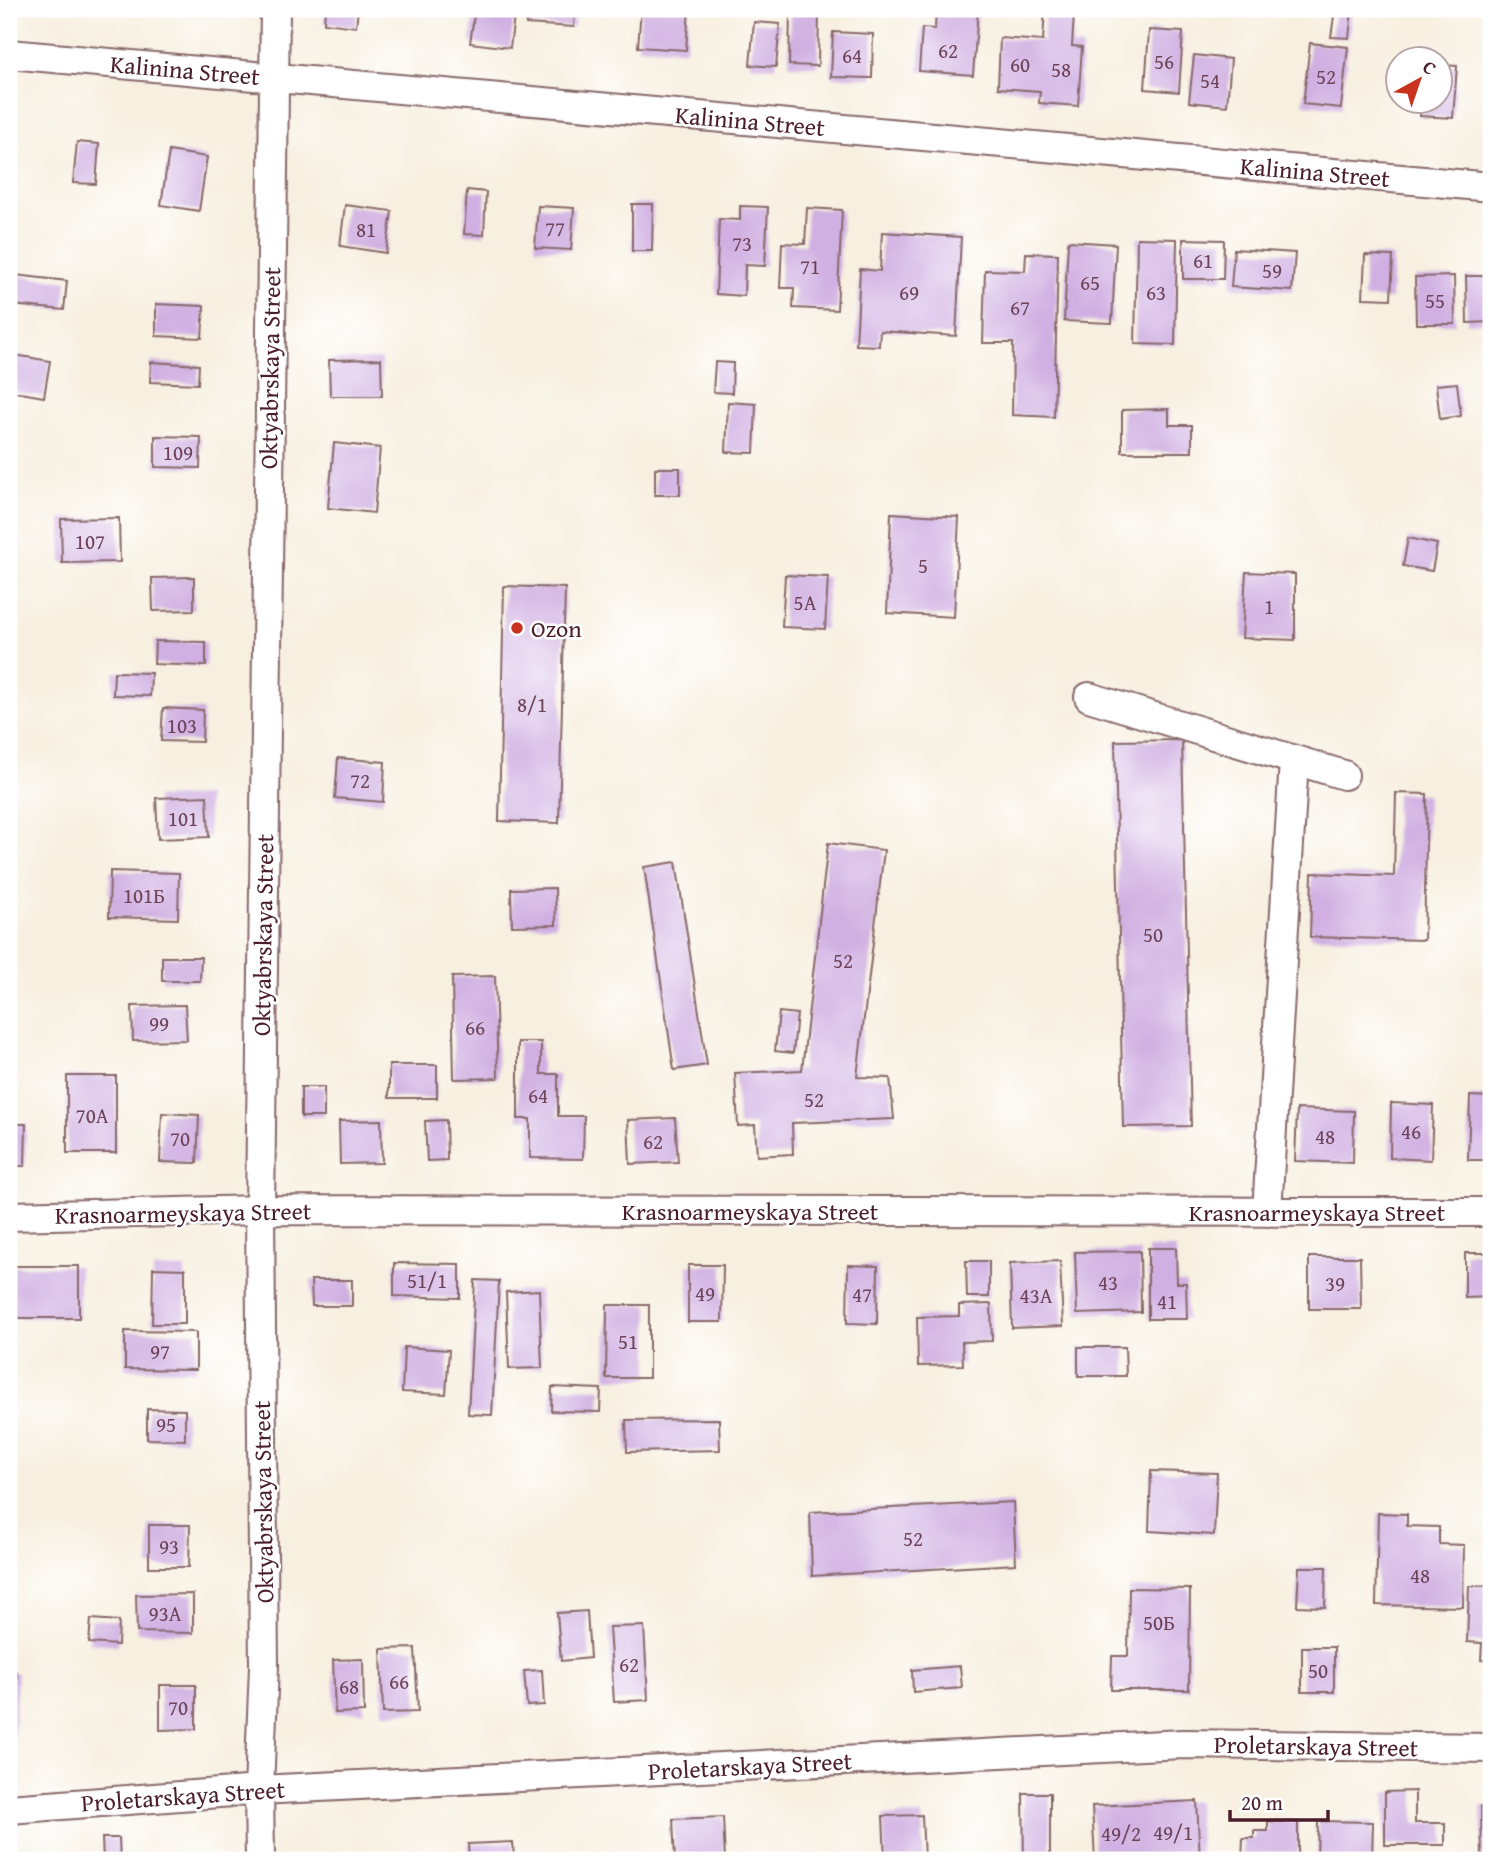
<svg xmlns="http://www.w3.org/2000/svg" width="1500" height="1869" font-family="'Gentium Book Plus',serif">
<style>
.building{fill:#d0b0e2}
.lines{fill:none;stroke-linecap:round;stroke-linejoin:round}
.street-casing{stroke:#87686a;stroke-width:32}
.street{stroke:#fff;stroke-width:28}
.poi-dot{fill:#c8321e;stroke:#fff;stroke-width:2.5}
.labels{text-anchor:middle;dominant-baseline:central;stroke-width:5;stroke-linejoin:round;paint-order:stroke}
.number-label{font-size:21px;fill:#6c4359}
.street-label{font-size:24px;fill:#4a1f2b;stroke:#fff}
.poi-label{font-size:24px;fill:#4a1f2b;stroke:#fff;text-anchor:start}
</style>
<rect width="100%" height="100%" fill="#fff"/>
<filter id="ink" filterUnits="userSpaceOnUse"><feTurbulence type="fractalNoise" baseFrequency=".0143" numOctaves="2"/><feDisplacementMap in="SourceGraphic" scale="14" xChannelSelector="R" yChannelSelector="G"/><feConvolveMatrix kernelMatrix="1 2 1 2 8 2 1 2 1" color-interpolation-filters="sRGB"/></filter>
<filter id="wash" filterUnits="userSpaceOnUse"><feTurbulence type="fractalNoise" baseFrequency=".00686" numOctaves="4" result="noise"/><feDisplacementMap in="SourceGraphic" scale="28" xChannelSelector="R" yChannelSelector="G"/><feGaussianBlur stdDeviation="1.57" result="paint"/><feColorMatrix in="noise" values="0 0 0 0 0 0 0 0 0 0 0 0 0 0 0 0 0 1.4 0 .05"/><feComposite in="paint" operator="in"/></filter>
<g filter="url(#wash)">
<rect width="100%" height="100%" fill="#f7efdf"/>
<g id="blocks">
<path class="building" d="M 325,9 L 358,9 L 356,27 L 324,23 Z
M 475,9 L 515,9 L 510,48 L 470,43 Z
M 527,9 L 575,9 L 574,27 L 526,24 Z
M 641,9 L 689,9 L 686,50 L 638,47 Z
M 790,9 L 819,9 L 818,66 L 789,65 Z
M 936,9 L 978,10 L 973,75 L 919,71 L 922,28 L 935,29 Z
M 1045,9 L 1095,9 L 1095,15 L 1074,14 L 1072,46 L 1082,47 L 1078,106 L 1039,103 L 1040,91 L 998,88 L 1000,38 L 1043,41 Z
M 1335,9 L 1352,9 L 1349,38 L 1331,37 Z
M 754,22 L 780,24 L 776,67 L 750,65 Z
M 1149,30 L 1183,32 L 1179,92 L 1145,89 Z
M 833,32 L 873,34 L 872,78 L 831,77 Z
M 1310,43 L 1348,47 L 1341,108 L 1303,104 Z
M 1194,55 L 1231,59 L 1227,106 L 1189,102 Z
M 1440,65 L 1457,66 L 1453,118 L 1420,116 L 1421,102 L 1440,102 Z
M 77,142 L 99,144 L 96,184 L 73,183 Z
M 169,151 L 207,157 L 199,211 L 161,205 Z
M 467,190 L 486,192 L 484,235 L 464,234 Z
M 632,204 L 653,204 L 652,251 L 632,251 Z
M 345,205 L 392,211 L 386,253 L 340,246 Z
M 538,206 L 574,208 L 571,250 L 535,248 Z
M 740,206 L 768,207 L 765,266 L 745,265 L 744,296 L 716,294 L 719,219 L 740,220 Z
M 807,208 L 842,210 L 837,310 L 793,308 L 794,288 L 780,288 L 782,243 L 805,244 Z
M 882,232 L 961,237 L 956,336 L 880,331 L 879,346 L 856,345 L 860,269 L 880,271 Z
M 1137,238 L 1177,239 L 1175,345 L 1135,344 Z
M 1183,239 L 1224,240 L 1223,279 L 1183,279 Z
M 1068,241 L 1116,244 L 1112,323 L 1064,321 Z
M 1234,249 L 1295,253 L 1292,291 L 1231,287 Z
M 1026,253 L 1058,254 L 1054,417 L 1012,415 L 1013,343 L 983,343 L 985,270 L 1025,271 Z
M 1365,255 L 1393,256 L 1391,299 L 1363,298 Z
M 15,275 L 67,281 L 64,310 L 12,305 Z
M 1454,276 L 1455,324 L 1416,324 L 1415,277 Z
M 1466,276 L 1491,276 L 1491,322 L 1467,323 Z
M 156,304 L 204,306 L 202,338 L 156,336 Z
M 9,354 L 50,361 L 44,397 L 9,391 Z
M 381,359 L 382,396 L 330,396 L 329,360 Z
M 151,362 L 199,365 L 198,384 L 150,382 Z
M 715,362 L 733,363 L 732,393 L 713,392 Z
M 1457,383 L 1461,416 L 1440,419 L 1436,385 Z
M 728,402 L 756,404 L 754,453 L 726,452 Z
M 1169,409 L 1169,425 L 1192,425 L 1192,452 L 1122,452 L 1122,410 Z
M 155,436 L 201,437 L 200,468 L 155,467 Z
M 334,443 L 380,448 L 374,513 L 328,508 Z
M 655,468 L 680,468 L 680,495 L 655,495 Z
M 891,513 L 959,517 L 954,617 L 887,613 Z
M 119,518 L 120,562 L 62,563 L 61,519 Z
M 1408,538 L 1437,544 L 1432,571 L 1403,566 Z
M 1246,572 L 1295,574 L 1295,640 L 1242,638 Z
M 785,575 L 828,577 L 825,629 L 782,627 Z
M 194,577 L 194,610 L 153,611 L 152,578 Z
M 504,586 L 565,588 L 559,823 L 499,821 Z
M 155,641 L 206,642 L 206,666 L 154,664 Z
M 114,672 L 151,673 L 150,696 L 113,695 Z
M 163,708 L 203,710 L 202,742 L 161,741 Z
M 1182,740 L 1191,1126 L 1123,1127 L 1115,741 Z
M 338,758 L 385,762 L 383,802 L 335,798 Z
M 1396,793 L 1427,794 L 1424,940 L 1310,937 L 1312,873 L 1394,876 Z
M 207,796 L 209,837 L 158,839 L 156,798 Z
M 828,843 L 884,850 L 857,1077 L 890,1078 L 894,1119 L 792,1123 L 793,1154 L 757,1156 L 755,1125 L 738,1126 L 735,1073 L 802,1070 Z
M 676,862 L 707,1065 L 674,1070 L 644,867 Z
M 110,871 L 179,873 L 178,919 L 109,917 Z
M 555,888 L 556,925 L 512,926 L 511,889 Z
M 162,957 L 201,957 L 200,981 L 162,981 Z
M 495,976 L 498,1078 L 454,1079 L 452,977 Z
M 185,1005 L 187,1040 L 133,1041 L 132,1006 Z
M 779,1012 L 797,1014 L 793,1053 L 775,1051 Z
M 518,1042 L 541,1042 L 541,1074 L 558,1074 L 558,1116 L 584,1116 L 583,1159 L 530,1158 L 530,1119 L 518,1119 Z
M 389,1065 L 437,1065 L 437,1098 L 389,1098 Z
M 67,1076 L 116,1076 L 116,1153 L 67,1153 Z
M 301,1087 L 324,1087 L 324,1117 L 301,1117 Z
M 1470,1096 L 1491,1097 L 1491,1160 L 1468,1160 Z
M 1391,1103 L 1433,1105 L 1431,1160 L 1390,1158 Z
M 1297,1109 L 1354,1111 L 1353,1163 L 1295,1161 Z
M 162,1113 L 199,1115 L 197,1163 L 160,1162 Z
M 675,1118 L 678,1162 L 630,1164 L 628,1120 Z
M 381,1120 L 382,1163 L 340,1164 L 339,1121 Z
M 446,1120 L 447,1160 L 427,1161 L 425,1121 Z
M 9,1124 L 26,1124 L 25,1166 L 9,1166 Z
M 1148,1248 L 1176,1248 L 1177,1283 L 1186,1283 L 1187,1319 L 1148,1319 Z
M 1140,1251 L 1141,1312 L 1077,1314 L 1075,1252 Z
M 1465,1253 L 1491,1253 L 1491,1297 L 1465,1298 Z
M 1309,1257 L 1360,1257 L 1361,1309 L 1309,1309 Z
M 966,1261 L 989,1261 L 989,1297 L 967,1297 Z
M 1060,1261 L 1063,1326 L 1012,1328 L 1010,1263 Z
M 394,1263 L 460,1264 L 460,1298 L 394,1296 Z
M 688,1265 L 723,1265 L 722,1322 L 688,1322 Z
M 848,1265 L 878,1266 L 877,1324 L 847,1323 Z
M 9,1266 L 79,1266 L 79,1318 L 9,1318 Z
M 153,1268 L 185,1269 L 185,1324 L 152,1324 Z
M 311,1280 L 352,1280 L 352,1306 L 312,1306 Z
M 475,1280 L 499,1281 L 492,1415 L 468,1414 Z
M 539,1290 L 542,1368 L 509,1369 L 506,1292 Z
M 991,1304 L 992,1341 L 962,1342 L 963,1365 L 918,1366 L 917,1317 L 959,1316 L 959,1305 Z
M 607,1305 L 649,1305 L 649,1378 L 606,1378 Z
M 125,1331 L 196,1332 L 196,1370 L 125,1369 Z
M 404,1347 L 449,1350 L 446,1394 L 402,1392 Z
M 1078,1347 L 1125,1347 L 1126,1376 L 1078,1376 Z
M 552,1387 L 601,1389 L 600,1412 L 551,1411 Z
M 147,1409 L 185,1410 L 185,1440 L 147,1439 Z
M 719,1419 L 720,1450 L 627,1452 L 626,1420 Z
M 1151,1471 L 1217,1473 L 1214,1535 L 1149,1531 Z
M 1013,1502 L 1016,1564 L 812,1576 L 810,1512 Z
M 1378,1513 L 1407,1514 L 1407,1526 L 1439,1527 L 1439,1544 L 1464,1545 L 1463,1607 L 1376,1605 Z
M 149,1525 L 190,1525 L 189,1567 L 149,1567 Z
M 1299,1567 L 1326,1567 L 1325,1607 L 1297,1606 Z
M 1469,1586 L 1491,1586 L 1491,1661 L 1481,1660 L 1482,1643 L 1467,1642 Z
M 1129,1588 L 1190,1589 L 1189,1690 L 1111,1690 L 1112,1656 L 1128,1656 Z
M 193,1594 L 193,1633 L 137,1632 L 136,1595 Z
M 587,1611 L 590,1658 L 561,1661 L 557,1613 Z
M 91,1619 L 119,1621 L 118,1645 L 89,1643 Z
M 644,1626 L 648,1700 L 614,1702 L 609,1627 Z
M 1302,1647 L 1334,1647 L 1334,1692 L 1302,1692 Z
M 415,1648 L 418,1712 L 383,1713 L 381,1649 Z
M 363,1659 L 364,1712 L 335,1713 L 333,1660 Z
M 960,1666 L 962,1688 L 913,1692 L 912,1670 Z
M 542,1670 L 544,1705 L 527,1706 L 524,1671 Z
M 9,1672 L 17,1673 L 14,1734 L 9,1734 Z
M 160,1685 L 196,1685 L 196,1729 L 160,1730 Z
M 1415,1791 L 1415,1823 L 1445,1823 L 1445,1845 L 1385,1845 L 1385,1792 Z
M 1023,1793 L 1050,1793 L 1050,1860 L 1024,1860 Z
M 1197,1801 L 1200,1860 L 1095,1860 L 1092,1806 Z
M 1481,1806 L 1491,1806 L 1491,1860 L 1482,1860 Z
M 922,1815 L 924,1860 L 885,1860 L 883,1816 Z
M 723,1817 L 725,1860 L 675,1860 L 673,1819 Z
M 1268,1821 L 1298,1822 L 1298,1860 L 1242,1860 L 1243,1838 L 1254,1838 L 1254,1831 L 1268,1831 Z
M 1318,1821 L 1373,1822 L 1372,1860 L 1317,1860 Z
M 102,1838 L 119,1838 L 120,1860 L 103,1860 Z
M 513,1842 L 514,1860 L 469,1860 L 468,1844 Z
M 169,1857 L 196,1857 L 196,1860 L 169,1860 Z"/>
</g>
</g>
<g filter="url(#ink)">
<use href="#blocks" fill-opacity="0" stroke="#87686a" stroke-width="2"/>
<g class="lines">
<g class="street-casing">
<path id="street" d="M 9,54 L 1491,187
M 1089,697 L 1344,775
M 1267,1212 L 1294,760
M 9,1216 L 260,1210 L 1491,1212
M 9,1809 L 259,1790 L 1183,1744 L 1491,1748
M 260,1860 L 259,1790 L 264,1666 L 260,1210 L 275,9"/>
</g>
<use href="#street" class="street"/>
</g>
</g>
<circle class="poi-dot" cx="517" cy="628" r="7"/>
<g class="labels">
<g class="number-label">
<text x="948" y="50">62</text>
<text x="852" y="55">64</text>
<text x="1164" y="61">56</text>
<text x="1020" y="64">60</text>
<text x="1061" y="69">58</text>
<text x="1326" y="76">52</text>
<text x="1210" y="80">54</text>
<text x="555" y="228">77</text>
<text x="366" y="229">81</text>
<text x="742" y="243">73</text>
<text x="1203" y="260">61</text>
<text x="810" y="266">71</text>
<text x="1272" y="270">59</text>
<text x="1090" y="282">65</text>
<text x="909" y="292">69</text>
<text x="1156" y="292">63</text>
<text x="1435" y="300">55</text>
<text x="1020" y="307">67</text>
<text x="178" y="452">109</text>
<text x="90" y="541">107</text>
<text x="923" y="565">5</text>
<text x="805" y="602">5А</text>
<text x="1269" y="606">1</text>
<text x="532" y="704">8/1</text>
<text x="182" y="725">103</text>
<text x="360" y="780">72</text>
<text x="183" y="818">101</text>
<text x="144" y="895">101Б</text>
<text x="1153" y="934">50</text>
<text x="843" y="960">52</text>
<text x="159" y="1023">99</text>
<text x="475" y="1027">66</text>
<text x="538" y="1095">64</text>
<text x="814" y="1099">52</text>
<text x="92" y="1115">70А</text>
<text x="1411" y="1131">46</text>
<text x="1325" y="1136">48</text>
<text x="180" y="1138">70</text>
<text x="653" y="1141">62</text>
<text x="427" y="1280">51/1</text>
<text x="1108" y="1282">43</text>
<text x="1335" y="1283">39</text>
<text x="705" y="1293">49</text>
<text x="862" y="1294">47</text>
<text x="1036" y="1295">43А</text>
<text x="1167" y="1301">41</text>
<text x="628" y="1341">51</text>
<text x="160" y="1351">97</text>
<text x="166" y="1424">95</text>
<text x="913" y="1538">52</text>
<text x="169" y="1546">93</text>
<text x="1420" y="1575">48</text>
<text x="165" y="1613">93А</text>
<text x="1159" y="1622">50Б</text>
<text x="629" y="1664">62</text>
<text x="1318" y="1670">50</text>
<text x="399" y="1681">66</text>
<text x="349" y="1686">68</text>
<text x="178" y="1707">70</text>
<text x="1173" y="1832">49/1</text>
<text x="1121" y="1833">49/2</text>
</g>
<g class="street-label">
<text transform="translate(185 70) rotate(5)">Kalinina Street</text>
<text transform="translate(750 121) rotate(5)">Kalinina Street</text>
<text transform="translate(1315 172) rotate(5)">Kalinina Street</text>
<text transform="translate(270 368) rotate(-89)">Oktyabrskaya Street</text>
<text transform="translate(263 935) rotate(-89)">Oktyabrskaya Street</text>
<text x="750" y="1211">Krasnoarmeyskaya Street</text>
<text x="1317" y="1212">Krasnoarmeyskaya Street</text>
<text transform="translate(183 1213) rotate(-1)">Krasnoarmeyskaya Street</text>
<text transform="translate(263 1502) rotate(-91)">Oktyabrskaya Street</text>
<text transform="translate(1316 1746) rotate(1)">Proletarskaya Street</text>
<text transform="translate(750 1766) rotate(-3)">Proletarskaya Street</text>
<text transform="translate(183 1796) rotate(-4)">Proletarskaya Street</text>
</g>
<g class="poi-label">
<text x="531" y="628">Ozon</text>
</g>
</g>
<rect width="1500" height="1869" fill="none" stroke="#fff" stroke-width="35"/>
<g transform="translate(1419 80) rotate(40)"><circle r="33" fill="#ffffff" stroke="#b7a5aa" stroke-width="2"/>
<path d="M0-5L12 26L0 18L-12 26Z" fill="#c8321e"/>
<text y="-10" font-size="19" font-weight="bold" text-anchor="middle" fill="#4a1f2b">С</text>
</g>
<path d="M1230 1810v10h98v-10" fill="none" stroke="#4a1f2b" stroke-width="3.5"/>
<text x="1241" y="1810" font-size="21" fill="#4a1f2b" stroke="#ffffff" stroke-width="5" paint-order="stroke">20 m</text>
</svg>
